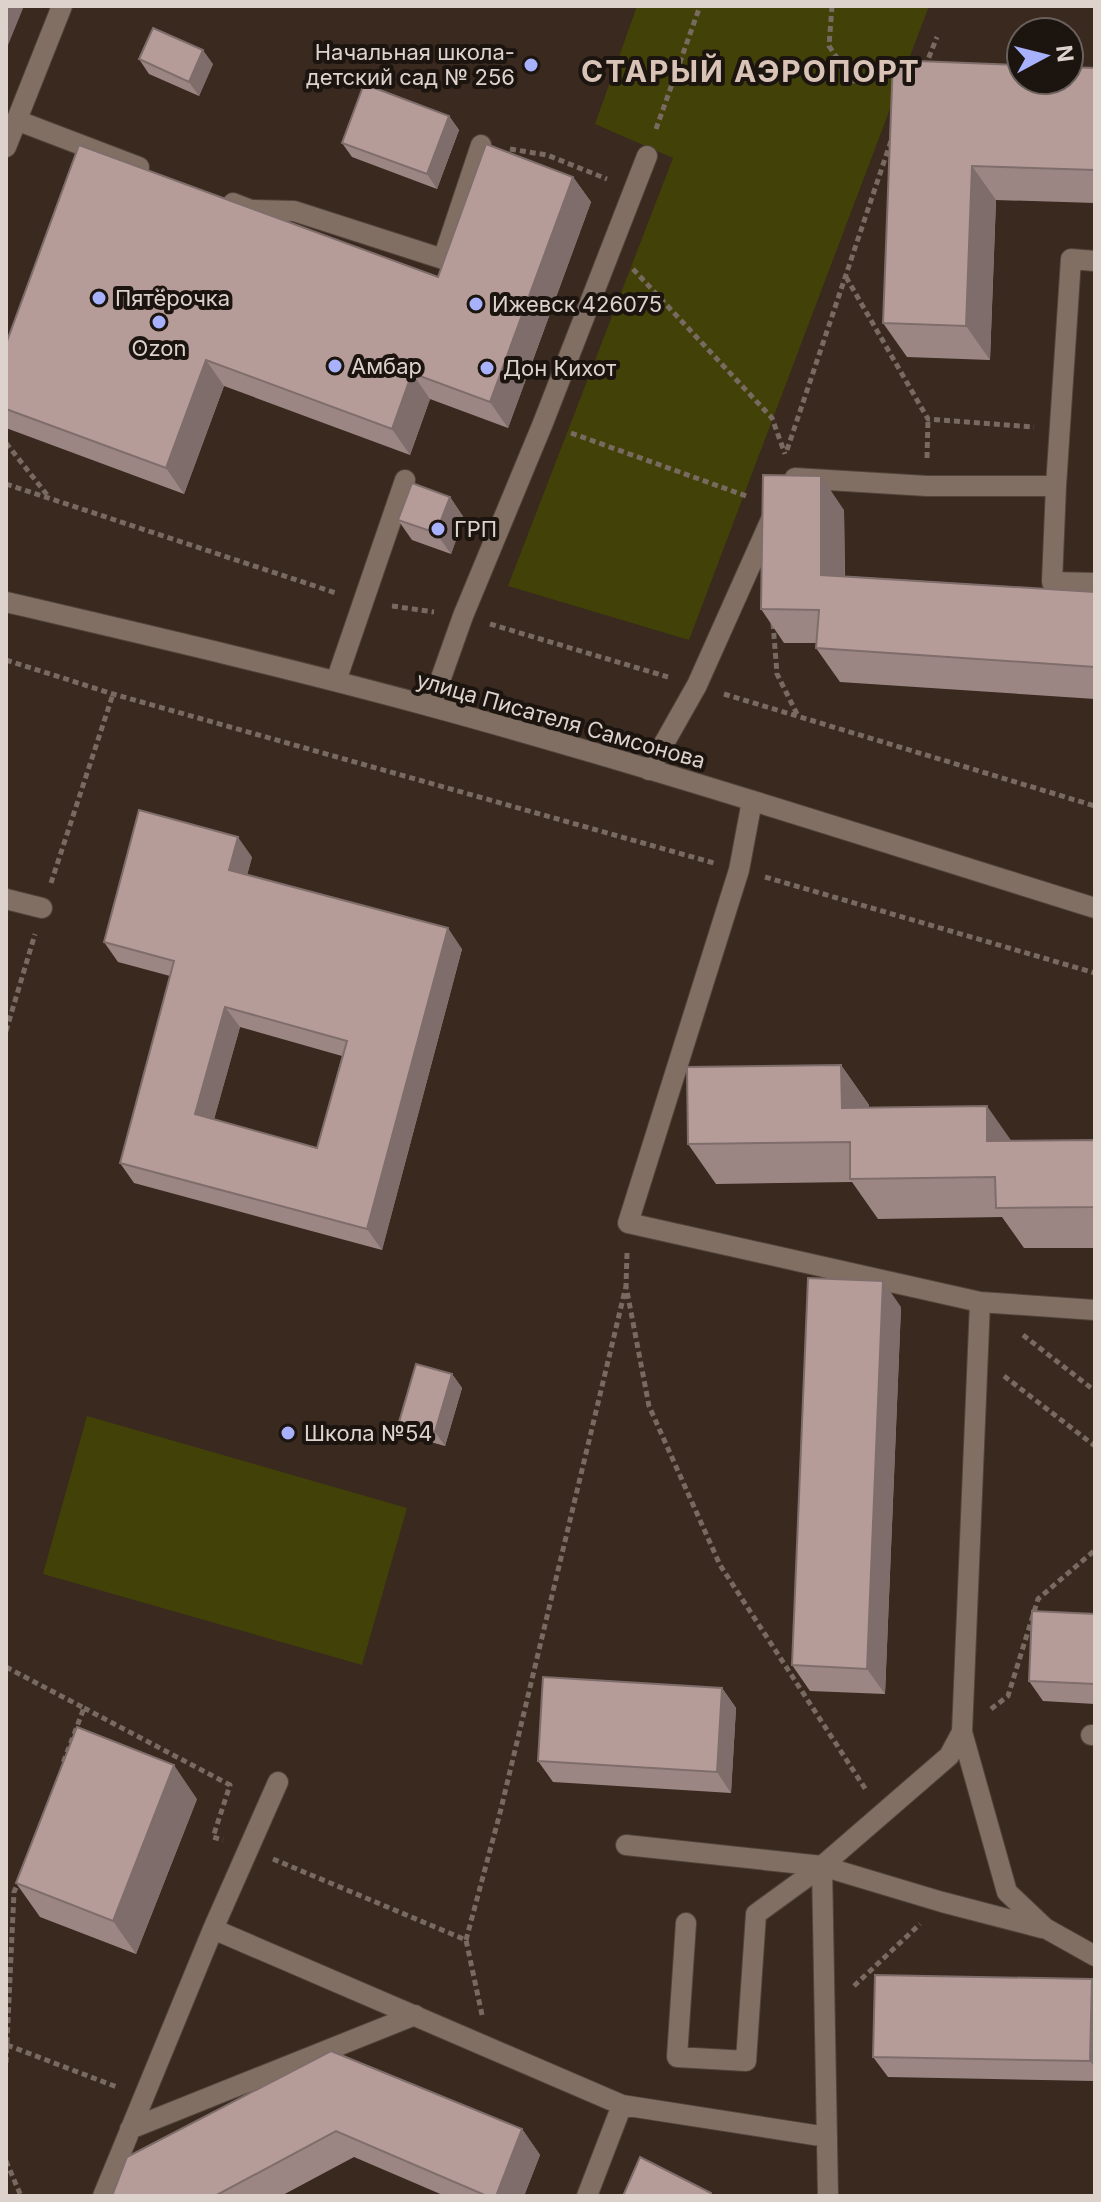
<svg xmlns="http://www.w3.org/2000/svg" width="1101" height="2202" font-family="Inter,sans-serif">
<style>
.green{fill:#424108}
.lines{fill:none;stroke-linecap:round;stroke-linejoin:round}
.lane-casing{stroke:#51443b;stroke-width:22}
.street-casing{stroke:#51443b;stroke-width:22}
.path{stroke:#786a61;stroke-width:5;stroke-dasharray:6 4;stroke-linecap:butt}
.lane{stroke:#816f63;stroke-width:20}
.street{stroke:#816f63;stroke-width:20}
.wall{fill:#9c8684;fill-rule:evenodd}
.shaded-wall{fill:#7f6d6b}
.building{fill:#b59c99;stroke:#7f6d6b;stroke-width:2;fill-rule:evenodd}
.poi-dot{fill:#a7b1fc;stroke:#1b140f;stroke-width:3}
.labels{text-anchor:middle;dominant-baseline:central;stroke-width:8;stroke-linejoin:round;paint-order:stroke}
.poi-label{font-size:22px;fill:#ddd2cc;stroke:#1b140f;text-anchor:start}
.street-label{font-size:22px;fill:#ddd2cc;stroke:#1b140f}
.district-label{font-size:30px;font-weight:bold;letter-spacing:2px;fill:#d8c3b6;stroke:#1b140f}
</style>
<rect width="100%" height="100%" fill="#39291f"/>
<path class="green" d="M 637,6 L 929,6 L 689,640 L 508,586 L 673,158 L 595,124 Z
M 87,1416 L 407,1508 L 362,1665 L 43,1574 Z"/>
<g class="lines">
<g class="lane-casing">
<path id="lane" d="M 16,120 L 139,167
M 6,147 L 62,6
M 233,203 L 251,210 L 294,211 L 443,259 L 481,145
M 795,478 L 927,486 L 1056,486 L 1052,582 L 1095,583
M 1056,486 L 1071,259 L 1095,261
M 336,681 L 405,480
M 431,706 L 463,616 L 543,423 L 647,156
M 649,770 L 697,685 L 773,515
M 752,801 L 739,870 L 628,1223 L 980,1302 L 1095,1310
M 6,899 L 42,908
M 980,1302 L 962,1732 L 1007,1892 L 1045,1928 L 1095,1956
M 1091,1735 L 1095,1735
M 626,1845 L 822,1866 L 949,1756 L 962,1732
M 822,1866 L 828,2196
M 822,1866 L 942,1902 L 1042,1928
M 686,1923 L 677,2057 L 746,2061 L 756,1914 L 822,1866
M 213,1929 L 278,1782
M 130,2129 L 415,2015
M 103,2196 L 213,1929 L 622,2105 L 827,2137
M 587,2196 L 622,2105"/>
</g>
<g class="street-casing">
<path id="street" d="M 6,602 C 147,635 289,668 429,706 C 653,767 874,839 1095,908"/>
</g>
<path class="path" d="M 832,6 L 829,46 L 853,81 L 899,74
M 925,67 L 937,37
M 656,129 L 700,6
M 510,149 L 547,155 L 607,179
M 633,269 L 772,418 L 785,454
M 846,277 L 928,419 L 1034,427
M 571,433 L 749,497
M 6,443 L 48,496
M 787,450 L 891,141
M 927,458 L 928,419
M 6,484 L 336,593
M 392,606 L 434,612
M 773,623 L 777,674 L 798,716
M 490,624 L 668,677
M 6,660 L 113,694 L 714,863
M 724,694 L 1095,806
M 765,877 L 1095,973
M 51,883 L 113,694
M 6,1031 L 35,934
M 627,1253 L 626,1286 L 649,1406 L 720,1565 L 866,1790
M 1023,1335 L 1095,1391
M 1004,1376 L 1095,1446
M 6,1667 L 84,1708 L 63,1763
M 84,1708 L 230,1785 L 213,1837 L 223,1840
M 991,1709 L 1008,1696 L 1038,1599 L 1095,1550
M 273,1859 L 466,1940 L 482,2015
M 466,1940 L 500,1813 L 626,1286
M 854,1986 L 920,1924
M 7,2045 L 117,2087
M 6,2063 L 14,1892 L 19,1881
M 6,2161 L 21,2196"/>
<use href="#lane" class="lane"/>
<use href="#street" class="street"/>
</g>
<path class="wall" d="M 139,59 L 213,64 L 199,96 L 149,74 Z
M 893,60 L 1095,68 L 1095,203 L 996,200 L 990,360 L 907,357 L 883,323 Z
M 449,116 L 459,130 L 437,189 L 352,157 L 342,143 Z
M 573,177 L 591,202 L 508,428 L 430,399 L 410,455 L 224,386 L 184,494 L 6,428 L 6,344 L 438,277 Z
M 450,497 L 464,518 L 451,554 L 412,540 L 398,520 Z
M 844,510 L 845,576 L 1095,592 L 1095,699 L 840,682 L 816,648 L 817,643 L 784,643 L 761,609 Z
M 252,857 L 247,875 L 462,949 L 382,1250 L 134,1183 L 120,1163 L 170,976 L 118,962 L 104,942 ZM 240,1027 L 342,1056 L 317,1148 L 214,1119 Z
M 841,1065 L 869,1105 L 869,1108 L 1011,1141 L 1095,1140 L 1095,1248 L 1024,1248 L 1002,1217 L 878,1219 L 852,1182 L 716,1184 L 688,1144 Z
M 901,1307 L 885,1694 L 810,1691 L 792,1665 Z
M 452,1374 L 462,1388 L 445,1446 L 409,1436 L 399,1422 Z
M 1095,1614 L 1095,1704 L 1043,1701 L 1029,1681 Z
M 722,1688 L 736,1708 L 731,1793 L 553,1782 L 538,1761 Z
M 197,1799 L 136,1954 L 40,1917 L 16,1883 Z
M 1092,1979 L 1095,1984 L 1095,2081 L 888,2077 L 873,2057 Z
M 331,2051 L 522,2129 L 540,2155 L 524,2196 L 445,2196 L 354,2157 L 281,2196 L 112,2196 Z"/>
<path class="shaded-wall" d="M 6,6 L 24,6 L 6,50 Z
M 203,50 L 213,64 L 199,96 L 189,82 Z
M 449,116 L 459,130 L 437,189 L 427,174 Z
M 972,166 L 996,200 L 990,360 L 966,326 Z
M 573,177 L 591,202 L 508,428 L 490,402 Z
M 206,360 L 224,386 L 184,494 L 166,468 Z
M 412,373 L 430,399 L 410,455 L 392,429 Z
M 821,476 L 844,510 L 845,608 L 821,575 Z
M 450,497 L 464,518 L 451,554 L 436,533 Z
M 238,837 L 252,857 L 243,890 L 229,870 Z
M 448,928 L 462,949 L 382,1250 L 367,1229 Z
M 225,1007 L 240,1027 L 210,1134 L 195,1114 Z
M 841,1065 L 869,1105 L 870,1148 L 842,1108 Z
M 987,1106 L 1015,1146 L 987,1141 Z
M 883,1281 L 901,1307 L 885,1694 L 867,1669 Z
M 452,1374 L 462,1388 L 445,1446 L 435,1432 Z
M 722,1688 L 736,1708 L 731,1793 L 717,1772 Z
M 174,1765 L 197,1799 L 136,1954 L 113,1921 Z
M 1092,1979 L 1095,1984 L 1095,2068 L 1090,2061 Z
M 522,2129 L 540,2155 L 524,2196 L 496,2196 Z"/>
<path class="building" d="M 153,28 L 203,50 L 189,82 L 139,59 Z
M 893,60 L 1021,65 L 1021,80 L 1069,80 L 1069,67 L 1095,68 L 1095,170 L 972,166 L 966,326 L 883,323 Z
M 364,84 L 449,116 L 427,174 L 342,143 Z
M 486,144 L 573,177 L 490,402 L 412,373 L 392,429 L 206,360 L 166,468 L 6,409 L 6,344 L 79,145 L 438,277 Z
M 763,475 L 821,476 L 821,575 L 1095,592 L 1095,667 L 816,648 L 819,610 L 761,609 Z
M 412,483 L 450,497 L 436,533 L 398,520 Z
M 139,810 L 238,837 L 229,870 L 448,928 L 367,1229 L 120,1163 L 174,961 L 104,942 ZM 225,1007 L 347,1041 L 317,1148 L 195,1114 Z
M 841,1065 L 842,1108 L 987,1106 L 987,1141 L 1095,1140 L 1095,1207 L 996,1208 L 995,1177 L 850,1179 L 850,1142 L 688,1144 L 687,1067 Z
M 808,1278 L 883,1281 L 867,1669 L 792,1665 Z
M 416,1364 L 452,1374 L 435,1432 L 399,1422 Z
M 1032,1611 L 1095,1614 L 1095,1684 L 1029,1681 Z
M 543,1677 L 722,1688 L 717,1772 L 538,1761 Z
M 77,1727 L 174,1765 L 113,1921 L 16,1883 Z
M 875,1975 L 1092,1979 L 1090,2061 L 873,2057 Z
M 331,2051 L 522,2129 L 496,2196 L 487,2196 L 336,2131 L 215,2196 L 112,2196 L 127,2157 Z
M 640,2157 L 711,2193 L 710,2196 L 623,2196 Z"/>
<g class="poi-dot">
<circle cx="531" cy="65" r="8"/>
<circle cx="99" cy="298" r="8"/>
<circle cx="476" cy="304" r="8"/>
<circle cx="159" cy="322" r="8"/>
<circle cx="335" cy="366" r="8"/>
<circle cx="487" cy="368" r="8"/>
<circle cx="438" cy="529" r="8"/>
<circle cx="288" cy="1433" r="8"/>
</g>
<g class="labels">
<g class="poi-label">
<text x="515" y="52" text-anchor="end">Начальная школа-<tspan x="515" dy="25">детский сад № 256</tspan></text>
<text x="115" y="298">Пятёрочка</text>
<text x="492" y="304">Ижевск 426075</text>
<text x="159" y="348" text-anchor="middle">Ozon</text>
<text x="351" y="366">Амбар</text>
<text x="503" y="368">Дон Кихот</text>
<text x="454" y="529">ГРП</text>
<text x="304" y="1433">Школа №54</text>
</g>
<g class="street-label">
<text transform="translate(561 720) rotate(16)">улица Писателя Самсонова</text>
</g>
<g class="district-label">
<text x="751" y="71">СТАРЫЙ АЭРОПОРТ</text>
</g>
</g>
<rect width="1101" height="2202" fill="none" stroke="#ddd2cc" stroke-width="16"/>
<g transform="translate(1045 56) rotate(83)"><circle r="38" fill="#1b140f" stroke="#69605b" stroke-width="2"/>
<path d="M0-6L14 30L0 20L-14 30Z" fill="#a7b1fc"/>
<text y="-12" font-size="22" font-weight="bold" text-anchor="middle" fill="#ddd2cc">N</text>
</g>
</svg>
